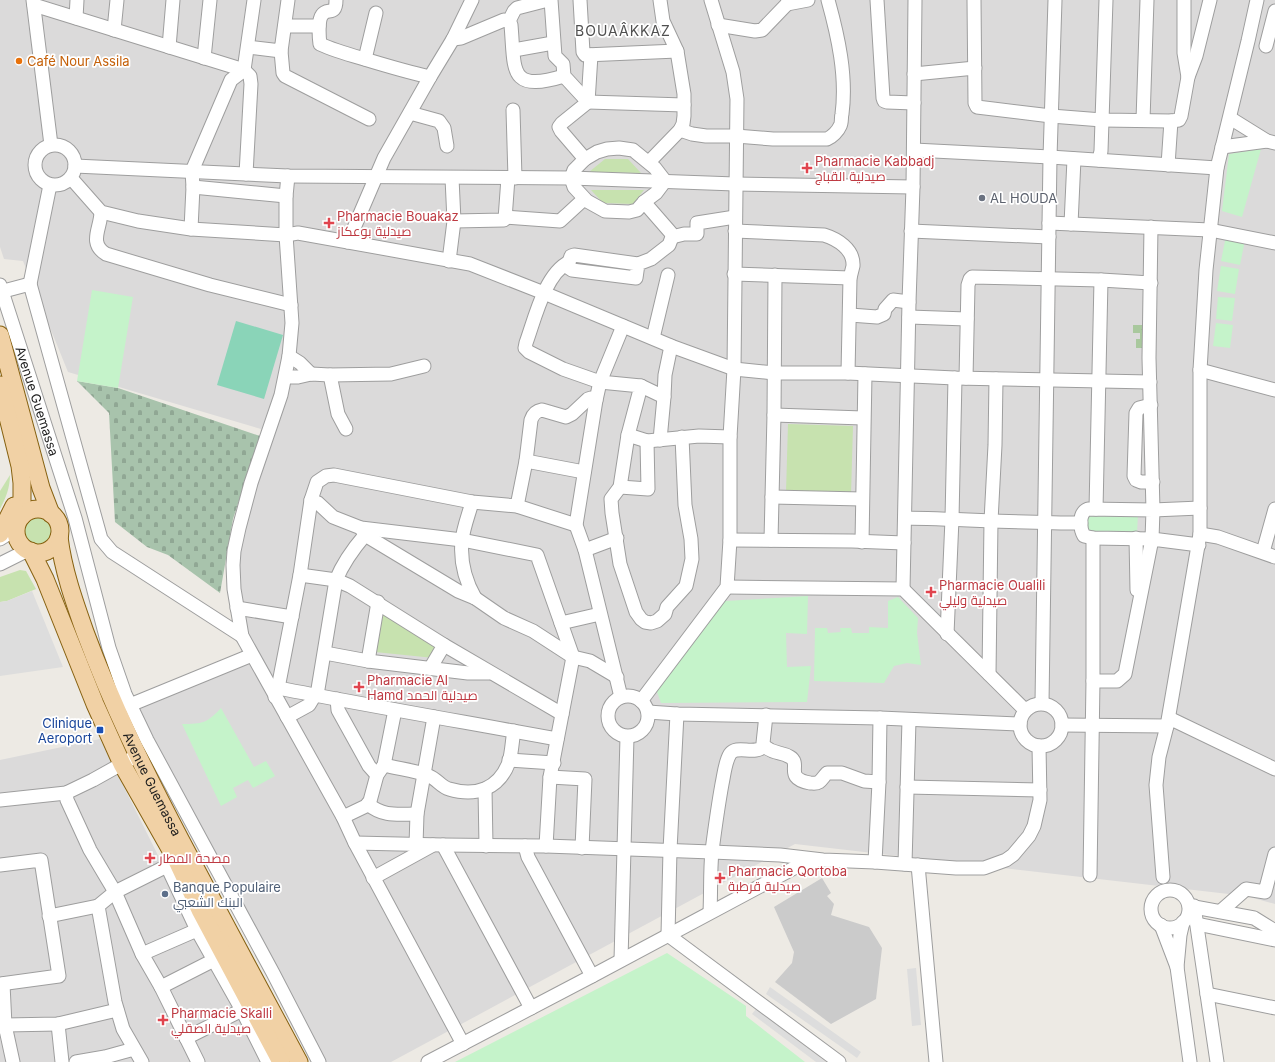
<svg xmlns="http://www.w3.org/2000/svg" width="1275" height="1062" font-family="Inter,Cairo,sans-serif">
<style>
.residential{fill:#dbdada}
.religious{fill:#cbcbcb}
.grass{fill:#c7e2af}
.forest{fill:url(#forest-crowns)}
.cemetery{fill:url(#cemetery-stones)}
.park{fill:#c5f3ca}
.pitch{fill:#8ad4b8}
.parking{fill:#ddd}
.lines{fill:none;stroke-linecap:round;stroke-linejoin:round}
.minor-casing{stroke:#9e9e9e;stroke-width:15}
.major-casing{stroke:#866110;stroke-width:19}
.minor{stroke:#fff;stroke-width:13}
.major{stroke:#f1d1a5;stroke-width:17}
.food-dot{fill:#e8710a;stroke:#fff;stroke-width:1.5}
.health-dot{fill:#e0444e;stroke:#fff;stroke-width:1.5}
.worship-dot{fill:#6b7280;stroke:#fff;stroke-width:1.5}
.transit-dot{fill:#1a4fb4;stroke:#fff;stroke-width:1.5}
.service-dot{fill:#5c6f8a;stroke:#fff;stroke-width:1.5}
.labels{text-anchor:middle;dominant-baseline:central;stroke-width:3.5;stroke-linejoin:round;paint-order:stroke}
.food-label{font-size:13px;fill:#c56008;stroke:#fff;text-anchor:start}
.health-label{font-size:13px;fill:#be3a42;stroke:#fff;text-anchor:start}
.worship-label{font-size:13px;fill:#5b616d;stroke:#fff;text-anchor:start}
.street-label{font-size:13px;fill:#1d1d1d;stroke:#fff}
.transit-label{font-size:13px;fill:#164399;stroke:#fff;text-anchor:end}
.service-label{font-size:13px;fill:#4e5e75;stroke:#fff;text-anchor:start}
.neighbourhood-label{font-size:14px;letter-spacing:1px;fill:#505050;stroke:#fff}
</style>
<defs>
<pattern id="forest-crowns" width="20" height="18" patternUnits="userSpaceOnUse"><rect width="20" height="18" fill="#a9c89d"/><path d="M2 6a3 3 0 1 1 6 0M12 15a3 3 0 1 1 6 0" fill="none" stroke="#91ab87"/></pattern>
<pattern id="cemetery-stones" width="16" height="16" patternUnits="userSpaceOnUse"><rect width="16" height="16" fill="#a8c3ac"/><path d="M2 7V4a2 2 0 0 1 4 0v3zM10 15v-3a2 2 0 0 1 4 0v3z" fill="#90a794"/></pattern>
</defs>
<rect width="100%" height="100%" fill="#edeae4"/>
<path class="residential" d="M 0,0 L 1275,0 L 1275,904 L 1246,896 L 795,844 L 391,1062 L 320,1062 L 135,710 L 242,655 L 228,597 L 261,429 L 68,372 L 23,261 L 4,259 L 0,247 Z
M 100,739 L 261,1062 L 0,1062 L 0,760 Z"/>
<path class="religious" d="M 822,878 L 831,893 L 827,896 L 834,904 L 831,915 L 869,927 L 882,948 L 876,999 L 831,1024 L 775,982 L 792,963 L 794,952 L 774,907 Z"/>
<path class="grass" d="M 605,159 L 628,159 L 641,173 L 589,172 Z
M 591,190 L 644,190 L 633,204 L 603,203 Z
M 788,424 L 853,426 L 851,494 L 786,492 Z
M 10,475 C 10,487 6,498 0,509 L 0,491 Z
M21 531a16 16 0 1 1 32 0a16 16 0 1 1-32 0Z
M 20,570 L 26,571 L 36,589 L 7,601 L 0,602 L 0,577 Z
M 381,608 L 440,646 L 434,658 L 375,652 Z"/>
<path class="forest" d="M 1133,325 L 1147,325 L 1147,348 L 1136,348 L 1136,339 L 1140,339 L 1140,333 L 1133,333 Z"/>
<path class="cemetery" d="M 77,381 L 118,388 L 260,436 L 233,519 L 220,593 L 168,555 L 147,547 L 115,522 L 109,413 Z"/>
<path class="park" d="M 1261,149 L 1242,217 L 1222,211 L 1229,154 Z
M 1226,236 L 1245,240 L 1240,265 L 1221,261 Z
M 1221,266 L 1239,269 L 1235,294 L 1217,291 Z
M 92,290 L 133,297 L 118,388 L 77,381 Z
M 1218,297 L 1235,298 L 1232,321 L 1216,319 Z
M 1216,323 L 1233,325 L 1230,348 L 1213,346 Z
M 1087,512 L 1138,513 L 1137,534 L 1086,534 Z
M 808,596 L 807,634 L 786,633 L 787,667 L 811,666 L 807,702 L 661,703 L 656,689 L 725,601 Z
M 898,597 L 918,618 L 917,633 L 921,665 L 907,663 L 894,666 L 884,683 L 814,681 L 815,628 L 827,628 L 828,633 L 841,632 L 840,628 L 851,628 L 852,633 L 869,633 L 869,627 L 888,628 L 888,601 Z
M 221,708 L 254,767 L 266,761 L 275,776 L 253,788 L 248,780 L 233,788 L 237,797 L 221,806 L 182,724 C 203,724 207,723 221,708 Z
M 667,953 L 746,1006 L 746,1016 L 805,1062 L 455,1062 Z"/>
<path class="pitch" d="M 236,321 L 283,335 L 264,399 L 217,385 Z"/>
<path class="parking" d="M 32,591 L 63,667 L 0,676 L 0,602 L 7,601 Z
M 916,968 L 921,1025 L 912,1026 L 907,969 Z
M 770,987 L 861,1052 L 857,1058 L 766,994 Z
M 756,1009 L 826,1062 L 816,1062 L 752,1014 Z"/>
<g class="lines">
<g class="minor-casing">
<g id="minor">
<path d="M 33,0 L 51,145"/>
<path d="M 336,0 C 336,17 327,7 322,15 C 318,20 319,37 320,44 C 333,50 347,54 361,58 C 384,65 407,72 430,77"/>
<path d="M 551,0 L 555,56 L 563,64 L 564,76 L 588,102 L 684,105"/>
<path d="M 580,0 L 583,52 L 585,55 L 677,51"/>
<path d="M 789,0 L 787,4 L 808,0"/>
<path d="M 877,0 L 883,98 L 884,101 L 887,102 L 914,103"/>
<path d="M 974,0 L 975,103 L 977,107 L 1051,116 L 1102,120 L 1171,121 L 1179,120 L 1181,116 L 1188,77 L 1196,56 L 1210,0"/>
<path d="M 1184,0 L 1184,53 L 1188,77"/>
<path d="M 34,5 L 244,70 L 250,76 L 251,84 L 246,174"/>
<path d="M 76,18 L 77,0"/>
<path d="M 509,21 L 514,11 L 517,8 L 548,0"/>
<path d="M 718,25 L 755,31 L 762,30 L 787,4"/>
<path d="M 285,26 L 319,26"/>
<path d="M 114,30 L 117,0"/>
<path d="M 453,39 L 461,38 L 504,20 L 509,21 L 511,25 C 515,70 508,93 564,76"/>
<path d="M 1266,46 L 1275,11"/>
<path d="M 169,47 L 173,0"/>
<path d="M 248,47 L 281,51 L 288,0"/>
<path d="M 514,50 L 553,43"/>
<path d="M 281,51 L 283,73 L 285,76 L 369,119"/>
<path d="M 204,58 L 210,0"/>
<path d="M 365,59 L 376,13"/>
<path d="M 914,74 L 975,68"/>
<path d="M 513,110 L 515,178"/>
<path d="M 410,113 L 439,121 L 444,128 L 447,146"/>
<path d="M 1230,118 L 1267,141"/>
<path d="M 1143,120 L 1147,0"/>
<path d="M 680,130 L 692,134 L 706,136 L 736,136 L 773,139 L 827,139 C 832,137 838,131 840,126 C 842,123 841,117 842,114 C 847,76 838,36 828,0"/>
<circle cx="55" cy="165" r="20"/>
<path d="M 1222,147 L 1267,141 L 1275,143"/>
<path d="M 619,148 L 633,150 L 655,168 L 665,181 L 656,193 L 644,202 L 637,210 L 629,212 L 605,211 L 587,201 L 574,187 L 571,178 L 574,170 L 585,159 L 597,152 L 607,149 Z"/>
<path d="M 914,150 L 1050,157 L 1217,168"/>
<path d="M 585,159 L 561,131 L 559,127 L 562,123 L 588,102 L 591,55"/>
<path d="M 1099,160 L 1101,151 L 1106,0"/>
<path d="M 649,162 L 680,130 L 683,124 L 684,116 L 684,94 L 677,51 L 663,21 L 660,0"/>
<path d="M 1168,165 L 1171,121"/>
<path d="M 75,166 L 288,176 L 571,178 L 735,184 L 913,187"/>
<path d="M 288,176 L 286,196 L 286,235 L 292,323 L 289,356 L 281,395 L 251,483 L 239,528 L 234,551 L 233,565 L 234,589 L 242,636 L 343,817 L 355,843 L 463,1044"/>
<path d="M 71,178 L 101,212 L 138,221 L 191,229 L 286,235 L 298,233 L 470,264 L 544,293 L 671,346 L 734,369 L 774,373 L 848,373 L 955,378 L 1150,382"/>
<path d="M 193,187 L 286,196"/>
<path d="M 101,212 C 101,228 88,243 106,254 L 210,285 L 291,305"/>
<path d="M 506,217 L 560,221 L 584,199"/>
<path d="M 454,221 L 504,220 L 505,219 L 508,178"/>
<path d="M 1049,223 L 1210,230 L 1275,243"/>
<path d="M 1071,224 L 1074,159"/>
<path d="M 1151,227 L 1149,358 L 1153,510 L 1200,508"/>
<path d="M 191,229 L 193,187 L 192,171 L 231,80 L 244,70 L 254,0"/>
<path d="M 735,231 L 824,235 C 837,239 854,249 853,266 C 852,270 851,274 850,278 L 848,373"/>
<path d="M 911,231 L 1049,237"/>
<path d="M 672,237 L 684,234 L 697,234 L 697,223 L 735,217"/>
<path d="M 348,242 L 384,158 L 430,77 L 453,39 L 472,0"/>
<path d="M 449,261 L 454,221 L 452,178"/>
<path d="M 569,262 C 545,274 535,318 526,343 L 525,348 L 529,352 L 563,369 L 600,382 L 641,386 L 628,435 L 620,487 L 611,499 L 612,513 L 620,564 L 636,612 L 641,619 L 645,622 L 651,623 L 657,621 L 665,614 L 667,607 L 686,586 L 692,559 L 691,539 L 685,505 L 682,437"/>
<path d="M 638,264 L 636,278 L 572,270 L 569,268 L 569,262 L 571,256 L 574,255 L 638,264 L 651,259 L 669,245 L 672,237 L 671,233 L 644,202"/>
<path d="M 734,274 L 850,278"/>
<path d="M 30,284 L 50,185"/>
<path id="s1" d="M 0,285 L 75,518 L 109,648 L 125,694 L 147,740 L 273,973 L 319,1062"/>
<path d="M 0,292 L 30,284 L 101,539 L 112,552 L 242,636"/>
<path d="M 850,315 L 877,317 L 884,314 L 885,309 L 893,300 L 909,302"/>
<path d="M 909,317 L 967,319"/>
<path d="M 653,338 L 668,275"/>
<path d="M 289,356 L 300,363 L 311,374"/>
<path d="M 1200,370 L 1275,390"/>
<path d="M 330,375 L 338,414 L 346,429"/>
<path d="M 286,377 L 298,377 L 311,374 L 330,375 L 391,374 L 424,366"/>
<path d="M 966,378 L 968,285 L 970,279 L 972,277 L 1101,280 L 1151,283"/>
<path d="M 641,386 L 664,397"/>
<path d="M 1151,405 L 1139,408 L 1136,413 L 1134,476 L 1136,480 L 1141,482 L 1153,482"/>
<path d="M 774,415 L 863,418"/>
<path d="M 628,435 L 647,441 L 699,436 L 730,437"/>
<path d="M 660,440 L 664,397 L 665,375 L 671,346"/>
<path d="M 526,461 L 584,472"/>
<path d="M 620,487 L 648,489 L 647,441"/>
<path d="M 772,497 L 862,499"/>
<path d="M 311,500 L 318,503 L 333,517 L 361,528 L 462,540 L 537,555 L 573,657 L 550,777 L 546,846"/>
<path d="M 472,502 C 469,514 463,528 462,541 C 460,561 465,580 475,598"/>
<path d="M 517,506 L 526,461 L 531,420 C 533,414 536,411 542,410 L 566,417 L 572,414 L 588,399 L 591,398 L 596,400"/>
<path d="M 1088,509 L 1153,510 L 1152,539 L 1093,538 L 1084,536 C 1080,529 1078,513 1088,509 Z"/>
<path d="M 1096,509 L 1101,280"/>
<path d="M 905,518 C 964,519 1022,523 1081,523"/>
<path d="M 361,528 L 365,535 L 458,591 L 475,598 L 504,618 L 533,631 L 573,657 L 590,661 L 617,677"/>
<path d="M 1200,534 L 1218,537 L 1275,557"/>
<path d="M 1136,538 L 1137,590"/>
<path d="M 0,539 L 16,529"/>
<path d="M 730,540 L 852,541 L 904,543"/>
<path d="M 771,540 L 774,415 L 775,275"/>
<path d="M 862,542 L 865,374"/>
<path d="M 585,550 L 617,538"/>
<path d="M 1263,552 L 1275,509"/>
<path d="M 0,564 L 28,550"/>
<path d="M 300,575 L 336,580 L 350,586 L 444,645 L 562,714"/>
<path d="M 727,587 L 903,589 L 1025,710"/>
<path d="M 903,589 L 909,302 L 913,187 L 915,0"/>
<path d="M 237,608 L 292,617"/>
<path d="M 561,623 L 600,614"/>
<path d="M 947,634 L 952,519 L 955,378"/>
<path d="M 325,653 L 368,661 L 468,673 L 489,673"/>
<path d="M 368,661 L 378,602"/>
<path d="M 431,667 L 444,645"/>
<path d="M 989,674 L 991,521 L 995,445 L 996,379"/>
<path d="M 1093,681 L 1117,681 L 1125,674 L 1152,539 L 1199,545"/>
<path d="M 278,688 C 371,706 464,722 557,739"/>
<path d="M 317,695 L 336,580 C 343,563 353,549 365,535"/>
<circle cx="628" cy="716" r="20"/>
<path d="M 275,697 L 278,688 L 300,575 L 311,500 L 317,482 L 326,476 L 334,475 L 472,502 L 517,506 L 576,525"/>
<path d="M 621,697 L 585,550 L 576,525 L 596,400 L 600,382 L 623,326"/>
<path d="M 337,699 L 338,710 L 369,766 L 377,775"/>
<path d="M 641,701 L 727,587 L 730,540 L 730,437 L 734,369 L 737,99 L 733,72 L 711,0"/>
<path d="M 1042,703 L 1050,157 L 1055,0"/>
<circle cx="1041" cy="725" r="21"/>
<path d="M 130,705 L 252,655"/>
<path d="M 648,712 L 677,714 L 880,718 L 1020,724"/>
<path d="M 677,714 L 670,850 L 668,935 L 839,1062"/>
<path d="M 287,717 L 309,705 L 315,695"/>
<path d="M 1169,718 L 1275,769"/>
<path d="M 1062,725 L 1167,726 L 1200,534 L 1200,370 L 1206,270 L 1217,168 L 1248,41 L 1257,0"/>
<path d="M 764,746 C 775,755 780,751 790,757 C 802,764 783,778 810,783 C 813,783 816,784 819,782 C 822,780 824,776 827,773 L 842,773 L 864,781 L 879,782"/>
<path d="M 509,760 L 554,763"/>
<path d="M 384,765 C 399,769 415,770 429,776 C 437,779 441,787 449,789 C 476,797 499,789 509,762 C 512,752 512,741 514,731"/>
<path d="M 550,777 L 585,779 L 582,848"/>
<path d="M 907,787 L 1040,790"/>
<path d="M 485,789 L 486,846"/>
<path d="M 66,793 L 67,800 L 90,850 L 115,892 L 142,954 L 161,987 L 198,1062"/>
<path d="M 0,800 L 66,793 L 93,780 L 136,756"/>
<path d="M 368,804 C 383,817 398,814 417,814"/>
<path d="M 343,817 L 366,806 L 370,801 L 377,775 L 384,765 L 395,710"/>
<path d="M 355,843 L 443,845 L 546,846 L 712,852 L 780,855 L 823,860 L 875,862 L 956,868 L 984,868 L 1006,860 L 1013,855 L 1029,836 L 1034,826 L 1040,800 L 1039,746"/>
<path d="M 416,845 L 417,814 L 434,717"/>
<path d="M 443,845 L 531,1008"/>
<path d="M 525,846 L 528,857 L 592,976"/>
<path d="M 875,862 L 879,782 L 880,718"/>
<path d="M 905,864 L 909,720"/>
<path d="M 0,865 L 41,860 L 59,976 L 0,984"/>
<path d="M 918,865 L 936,1062"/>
<path d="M 167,866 L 197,930 L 242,1010 L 268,1062"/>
<path d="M 1090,875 L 1093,681 L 1093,538"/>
<path d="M 1163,877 L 1156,785 L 1159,757 L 1167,726"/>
<path d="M 373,878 L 433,845"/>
<circle cx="1170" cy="909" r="19"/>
<path d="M 1189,906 L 1254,918 L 1275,931"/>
<path d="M 1194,906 L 1217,1062"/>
<path d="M 1221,911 L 1246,889 L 1265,892 L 1275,854"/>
<path d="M 710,912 C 711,892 710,871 712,851 C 715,828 718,806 722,784 C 724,775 725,762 730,754 C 737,744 755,756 764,746 L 763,743 L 766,715"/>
<path d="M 49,916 L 98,906"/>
<path d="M 1197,924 L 1275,940"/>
<path d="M 1161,925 L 1177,967 L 1180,935 L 1183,922"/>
<path d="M 142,954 L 197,930"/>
<path d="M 621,960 L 627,737"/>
<path d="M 1177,967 L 1190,1062"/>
<path d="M 3,984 L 5,1025 L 13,1062"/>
<path d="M 161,987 L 214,960"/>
<path d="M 1207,994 L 1275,1008"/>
<path d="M 58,1024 L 62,1062"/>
<path d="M 0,1027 L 5,1025 L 58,1024 L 117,1010"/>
<path d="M 186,1038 L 242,1010"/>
<path d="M 76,1062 L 105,1057 L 134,1049"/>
<path d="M 142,1062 L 123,1029 L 115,1002 L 98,906 L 115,892 L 177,861"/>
<path d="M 428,1062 L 592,976 L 796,867 L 807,862 L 815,861"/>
</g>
</g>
<g class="major-casing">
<g id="major">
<path d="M 0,335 L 41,488 L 51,514"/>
<path d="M 0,385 L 20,466 L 22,483 L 22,516"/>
<circle cx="38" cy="531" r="22"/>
<path d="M 0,534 L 14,506"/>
<path id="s2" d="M 59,537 C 63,570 74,601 85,632 C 112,705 145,772 181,841 C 220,915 259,988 299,1062"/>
<path d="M 31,551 L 45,579 L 95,704 L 122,764 L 177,861 L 200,910 L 281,1062"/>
</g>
</g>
<use href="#minor" class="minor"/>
<use href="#major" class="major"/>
</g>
<circle class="food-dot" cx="19" cy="61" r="4"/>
<g class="health-dot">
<path d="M805 162h4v4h4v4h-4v4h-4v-4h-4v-4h4z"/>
<path d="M327 217h4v4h4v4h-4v4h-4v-4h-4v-4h4z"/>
<path d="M929 586h4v4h4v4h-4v4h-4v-4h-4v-4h4z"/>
<path d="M357 681h4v4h4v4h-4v4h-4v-4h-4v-4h4z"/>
<path d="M148 852h4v4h4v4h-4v4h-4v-4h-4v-4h4z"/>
<path d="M718 872h4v4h4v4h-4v4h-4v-4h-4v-4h4z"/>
<path d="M161 1014h4v4h4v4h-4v4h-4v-4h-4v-4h4z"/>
</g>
<circle class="worship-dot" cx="982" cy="198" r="4"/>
<rect class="transit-dot" x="96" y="726" width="8" height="8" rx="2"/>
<circle class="service-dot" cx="165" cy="894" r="4"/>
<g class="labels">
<g class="food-label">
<text x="27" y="61">Café Nour Assila</text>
</g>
<g class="health-label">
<text x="815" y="161">Pharmacie Kabbadj<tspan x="815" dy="15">صيدلية القباج</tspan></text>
<text x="337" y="216">Pharmacie Bouakaz<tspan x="337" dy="15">صيدلية بوعكاز</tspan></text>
<text x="939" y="585">Pharmacie Oualili<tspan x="939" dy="15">صيدلية وليلي</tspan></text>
<text x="367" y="680">Pharmacie Al<tspan x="367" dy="15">Hamd صيدلية الحمد</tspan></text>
<text x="159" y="858">مصحة المطار</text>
<text x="728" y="871">Pharmacie Qortoba<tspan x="728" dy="15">صيدلية قرطبة</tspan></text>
<text x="171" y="1013">Pharmacie Skalli<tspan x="171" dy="15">صيدلية الصقلي</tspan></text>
</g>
<g class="worship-label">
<text x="990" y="198">AL HOUDA</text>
</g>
<g class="street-label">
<text stroke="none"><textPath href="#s1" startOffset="122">Avenue Guemassa</textPath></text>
<text stroke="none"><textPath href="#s2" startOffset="265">Avenue Guemassa</textPath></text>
</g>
<g class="transit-label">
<text x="92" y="723">Clinique<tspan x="92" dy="15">Aeroport</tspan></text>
</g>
<g class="service-label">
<text x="173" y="887">Banque Populaire<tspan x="173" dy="15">البنك الشعبي</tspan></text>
</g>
<g class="neighbourhood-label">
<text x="623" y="30">BOUAÂKKAZ</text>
</g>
</g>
</svg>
